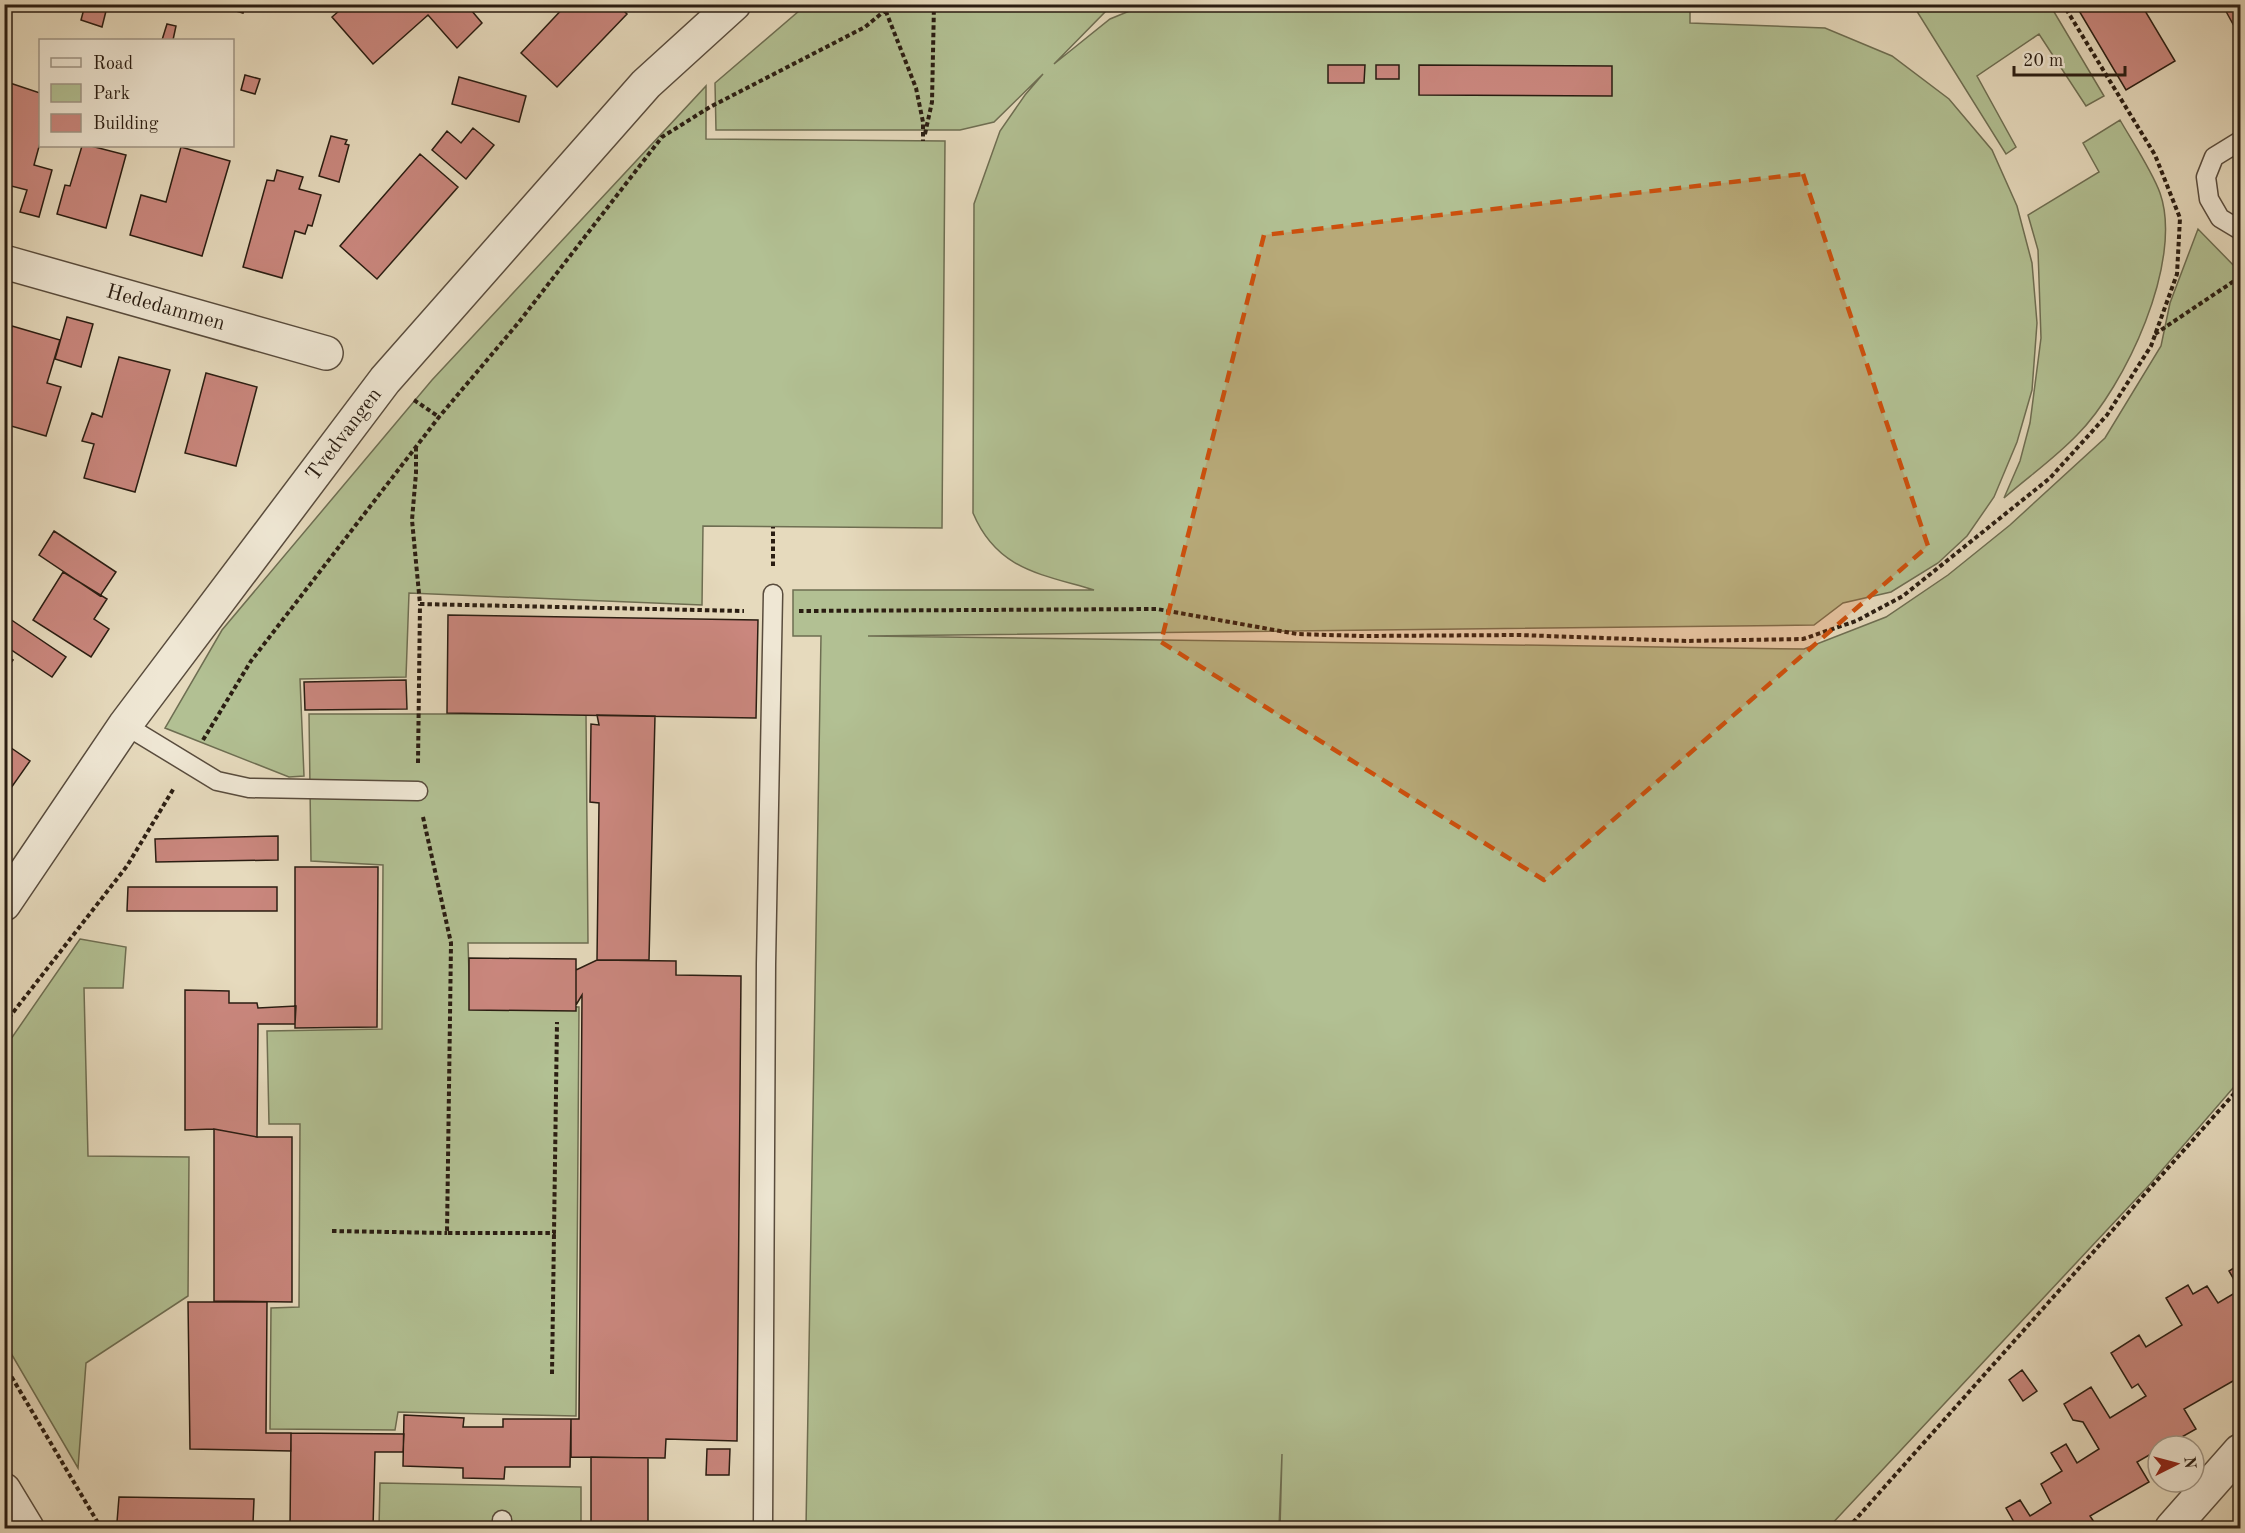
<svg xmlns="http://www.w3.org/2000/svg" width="2245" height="1533" font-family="'Old Standard TT',serif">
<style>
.green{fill:#b2c093;stroke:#6e6e52;stroke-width:1.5}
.building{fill:#ca877e;stroke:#2a1d12;stroke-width:1.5}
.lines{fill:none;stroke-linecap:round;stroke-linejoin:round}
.service-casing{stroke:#594c3d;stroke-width:21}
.minor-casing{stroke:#594c3d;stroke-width:36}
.tertiary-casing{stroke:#594c3d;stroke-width:36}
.path{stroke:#2a1d12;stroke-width:4;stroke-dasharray:4.5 3;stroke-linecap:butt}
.service{stroke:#efe7d4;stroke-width:18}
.minor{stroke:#efe7d4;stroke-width:33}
.tertiary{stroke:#efe7d4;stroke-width:33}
.marked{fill:#cc500d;fill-opacity:0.2;stroke:#cc500d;stroke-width:4.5;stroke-dasharray:12 8;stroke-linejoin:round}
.labels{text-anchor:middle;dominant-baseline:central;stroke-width:4.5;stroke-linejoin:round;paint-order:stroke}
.street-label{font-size:21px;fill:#2a1d12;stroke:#efe7d4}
</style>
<rect width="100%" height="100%" fill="#e6dabd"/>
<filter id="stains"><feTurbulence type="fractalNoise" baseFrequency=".00333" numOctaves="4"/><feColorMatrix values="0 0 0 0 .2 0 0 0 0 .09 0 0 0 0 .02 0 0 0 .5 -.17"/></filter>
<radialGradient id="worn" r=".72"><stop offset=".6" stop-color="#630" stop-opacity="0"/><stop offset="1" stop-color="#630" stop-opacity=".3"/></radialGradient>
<path class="green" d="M 806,5 L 1116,5 L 1110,7 L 1054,64 L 1110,19 L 1144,5 L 1690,5 L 1690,23 L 1825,28 L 1892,56 L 1949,99 L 1992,150 L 2017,206 L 2032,263 L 2037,323 L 2032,390 L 2017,442 L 1994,497 L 1967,536 L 1938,563 L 1891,592 L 1843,603 L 1814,625 L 868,636 L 1804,649 L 1886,617 L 1948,575 L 2010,525 L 2105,438 L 2161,346 L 2170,303 L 2198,229 L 2240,272 L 2240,1080 L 2150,1184 L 1828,1528 L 1280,1528 L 1282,1454 L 1279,1528 L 806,1528 L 821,636 L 793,636 L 793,590 L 1094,590 C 1041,574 997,570 973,513 L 974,204 L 1000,131 L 1025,95 L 1043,74 L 994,122 L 960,130 L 716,130 L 715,83 Z
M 1913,5 L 2050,5 L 2104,96 L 2086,106 L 2039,34 L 1977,76 L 2016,147 L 2006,154 Z
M 706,86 L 706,139 L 945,141 L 942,528 L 703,526 L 702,605 L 409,593 L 406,677 L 300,679 L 304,776 L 289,777 L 165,728 L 222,630 L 432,380 Z
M 2120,120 C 2132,141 2152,171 2160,193 C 2184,261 2125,387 2077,435 C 2055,458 2028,477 2004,498 L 2020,461 L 2030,423 L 2041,338 L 2038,250 L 2028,215 L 2099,172 L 2083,143 Z
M 309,714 L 586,714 L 588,943 L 468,943 L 470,1004 L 579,1007 L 576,1416 L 398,1412 L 395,1430 L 270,1429 L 271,1308 L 299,1307 L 300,1124 L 269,1124 L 267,1031 L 382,1029 L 383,865 L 311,861 Z
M 80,939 L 126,947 L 123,988 L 84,988 L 88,1156 L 189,1157 L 188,1296 L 86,1363 L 78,1468 L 5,1343 L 4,1049 Z
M 380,1483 L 581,1487 L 581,1528 L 379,1528 Z"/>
<path class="building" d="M 212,4 L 246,4 L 243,13 Z
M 347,4 L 443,4 L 448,11 L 455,4 L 466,4 L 482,23 L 457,48 L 428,15 L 373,64 L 332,17 Z
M 567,4 L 617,4 L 627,14 L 557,87 L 521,53 Z
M 2075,4 L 2141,4 L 2175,61 L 2126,90 Z
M 2222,4 L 2240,4 L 2240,37 Z
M 85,5 L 106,11 L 102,27 L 81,20 Z
M 167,24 L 176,26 L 173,40 L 162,40 Z
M 1328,65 L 1365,65 L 1364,83 L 1328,83 Z
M 1376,65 L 1399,65 L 1399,79 L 1376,79 Z
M 1419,65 L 1612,66 L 1612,96 L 1419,95 Z
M 245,75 L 260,79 L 255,94 L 241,90 Z
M 459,77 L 526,96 L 519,122 L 452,104 Z
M 4,81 L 40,93 L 40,143 L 34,165 L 52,170 L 39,217 L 20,212 L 27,190 L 11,186 L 11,183 L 4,181 Z
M 473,128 L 494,145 L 466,179 L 432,150 L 447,131 L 461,143 Z
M 331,136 L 347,140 L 345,144 L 349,145 L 339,182 L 319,176 Z
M 82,146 L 91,146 L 126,155 L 106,228 L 57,214 L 65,185 L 70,186 Z
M 181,147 L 230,161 L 202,256 L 130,235 L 141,195 L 166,202 Z
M 420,154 L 458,187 L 377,279 L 340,246 Z
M 277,170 L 303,177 L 299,189 L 321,195 L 312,226 L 308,225 L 305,234 L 295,231 L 282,278 L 243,267 L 267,180 L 274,181 Z
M 67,317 L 93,324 L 81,367 L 55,359 Z
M 12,326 L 60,340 L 47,383 L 61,387 L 46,436 L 4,424 L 4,349 Z
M 119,357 L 170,370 L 135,492 L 84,478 L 94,444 L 82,441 L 92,413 L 102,417 Z
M 206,373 L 257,387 L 236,466 L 185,453 Z
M 54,531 L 116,572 L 100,596 L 39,555 Z
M 63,572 L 107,599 L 94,619 L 109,629 L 91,657 L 33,620 Z
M 448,615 L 758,620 L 756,718 L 447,713 Z
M 10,619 L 66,657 L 52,677 L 4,645 L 4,627 Z
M 4,655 L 13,660 L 4,672 Z
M 406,680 L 407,709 L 305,710 L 304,682 Z
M 597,715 L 655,716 L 649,960 L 597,960 L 599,803 L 590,802 L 591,724 L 599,725 Z
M 4,743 L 30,761 L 4,798 Z
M 278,836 L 278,860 L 156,862 L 155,839 Z
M 295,867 L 378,867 L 377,1027 L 295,1028 Z
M 128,887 L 277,887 L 277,911 L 127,911 Z
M 469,958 L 576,959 L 576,1011 L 469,1010 Z
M 597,960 L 676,961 L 676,975 L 741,976 L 737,1441 L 666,1439 L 665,1458 L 571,1457 L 571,1419 L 579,1419 L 582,995 L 576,1005 L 576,970 Z
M 185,990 L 229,991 L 229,1003 L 257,1003 L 258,1008 L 296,1006 L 295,1024 L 258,1024 L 257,1137 L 214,1129 L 185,1130 Z
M 214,1129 L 257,1137 L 292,1137 L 292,1302 L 214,1301 Z
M 2240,1264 L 2240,1377 L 2184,1409 L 2196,1429 L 2166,1446 L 2158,1446 L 2158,1450 L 2137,1462 L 2149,1482 L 2090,1516 L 2098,1528 L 2008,1528 L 2015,1524 L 2006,1508 L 2020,1500 L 2030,1516 L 2051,1503 L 2041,1484 L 2062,1471 L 2051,1453 L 2066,1444 L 2077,1463 L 2099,1449 L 2083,1422 L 2073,1420 L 2064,1404 L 2091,1387 L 2110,1418 L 2146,1396 L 2138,1384 L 2132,1388 L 2111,1353 L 2139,1335 L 2146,1347 L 2182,1325 L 2166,1298 L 2188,1285 L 2193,1294 L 2207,1286 L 2218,1303 L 2240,1290 L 2229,1271 Z
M 188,1302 L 267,1302 L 266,1433 L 291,1433 L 291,1451 L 190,1449 Z
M 2022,1370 L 2037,1391 L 2023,1401 L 2009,1380 Z
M 404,1415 L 464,1418 L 463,1427 L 503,1427 L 503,1419 L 571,1419 L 570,1467 L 505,1467 L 504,1479 L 463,1478 L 463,1468 L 403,1466 Z
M 291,1433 L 404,1434 L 403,1452 L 375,1452 L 373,1528 L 290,1528 Z
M 707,1449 L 730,1449 L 729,1475 L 706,1475 Z
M 591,1457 L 648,1458 L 648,1528 L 591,1528 Z
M 119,1497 L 254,1499 L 253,1523 L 117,1522 Z"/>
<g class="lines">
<g class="service-casing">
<path id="service" d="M 2240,141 L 2214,157 L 2206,177 L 2209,199 L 2220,218 L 2240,230
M 125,725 L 217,781 L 249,788 L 418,791
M 502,1528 L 502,1520
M 763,1528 L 766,964 L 773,594"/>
</g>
<g class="minor-casing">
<g id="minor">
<path id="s1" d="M 4,262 L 326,353"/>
<path d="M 4,1490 L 27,1528"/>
<path d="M 2172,1528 L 2240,1451"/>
</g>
</g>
<g class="tertiary-casing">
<g id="tertiary">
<path id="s2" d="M 4,904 L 125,725 L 385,380 L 646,84 L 734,4"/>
</g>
</g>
<path class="path" d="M 883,4 L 916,88 L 923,122 L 923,141
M 925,134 L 932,102 L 934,4
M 2155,334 L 2240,277
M 414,400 L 439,417
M 416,447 L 416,473 L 412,520 L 420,604 L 744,611
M 773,566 L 773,527
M 799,611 L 1157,609 L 1297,634 L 1362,636 L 1520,635 L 1686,641 L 1803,639 L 1856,621 L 1903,596 L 2050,478 L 2107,415 L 2151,346 L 2177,274 L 2180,218 L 2155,155 L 2063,4
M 203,740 L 251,661 L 439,417 L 519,322 L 662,137 L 710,107 L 865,27 L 893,4
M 418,763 L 420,604
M 423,817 L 451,943 L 447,1233 L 554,1233 L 557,1022
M 4,1024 L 127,866 L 174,788
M 332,1231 L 447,1233
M 4,1364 L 101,1528
M 552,1374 L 554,1233
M 4,1379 L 12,1375
M 654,1523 L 655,1528
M 1848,1528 L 2240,1087"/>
<use href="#service" class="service"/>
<use href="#minor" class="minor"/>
<use href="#tertiary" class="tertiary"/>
</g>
<path class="marked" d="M 1803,174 L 1928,546 L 1544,880 L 1161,642 L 1264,235 Z"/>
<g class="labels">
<g class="street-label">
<text stroke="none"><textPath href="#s1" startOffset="168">Hededammen</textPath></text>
<text stroke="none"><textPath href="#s2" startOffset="580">Tvedvangen</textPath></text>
</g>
</g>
<rect width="2245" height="1533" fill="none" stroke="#e6dabd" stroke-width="24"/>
<rect x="6" y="6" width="2233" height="1521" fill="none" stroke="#2a1d12" stroke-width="3"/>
<rect x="12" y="12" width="2221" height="1509" fill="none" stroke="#2a1d12" stroke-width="1.5"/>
<rect x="39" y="39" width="195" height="108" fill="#efe7d4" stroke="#a09686" stroke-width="1.5"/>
<rect x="51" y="58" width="30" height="9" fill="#efe7d4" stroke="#a09686" stroke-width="1.5"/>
<text x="93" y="69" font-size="18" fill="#2a1d12">Road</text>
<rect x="51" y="84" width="30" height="18" fill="#b2c093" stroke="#a09686" stroke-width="1.5"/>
<text x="93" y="99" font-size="18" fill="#2a1d12">Park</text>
<rect x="51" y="114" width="30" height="18" fill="#ca877e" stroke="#a09686" stroke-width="1.5"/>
<text x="93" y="129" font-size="18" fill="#2a1d12">Building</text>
<g transform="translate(2176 1464) rotate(84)"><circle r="28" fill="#efe7d4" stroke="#a09686" stroke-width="1.5"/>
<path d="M0-4.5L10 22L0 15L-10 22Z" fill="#8f2418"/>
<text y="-9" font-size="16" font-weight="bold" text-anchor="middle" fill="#2a1d12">N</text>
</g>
<path d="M2014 66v9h111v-9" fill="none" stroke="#2a1d12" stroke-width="3"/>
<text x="2023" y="66" font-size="18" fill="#2a1d12" stroke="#efe7d4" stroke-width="4.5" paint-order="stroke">20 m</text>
<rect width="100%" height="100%" filter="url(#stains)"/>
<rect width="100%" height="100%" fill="url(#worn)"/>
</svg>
